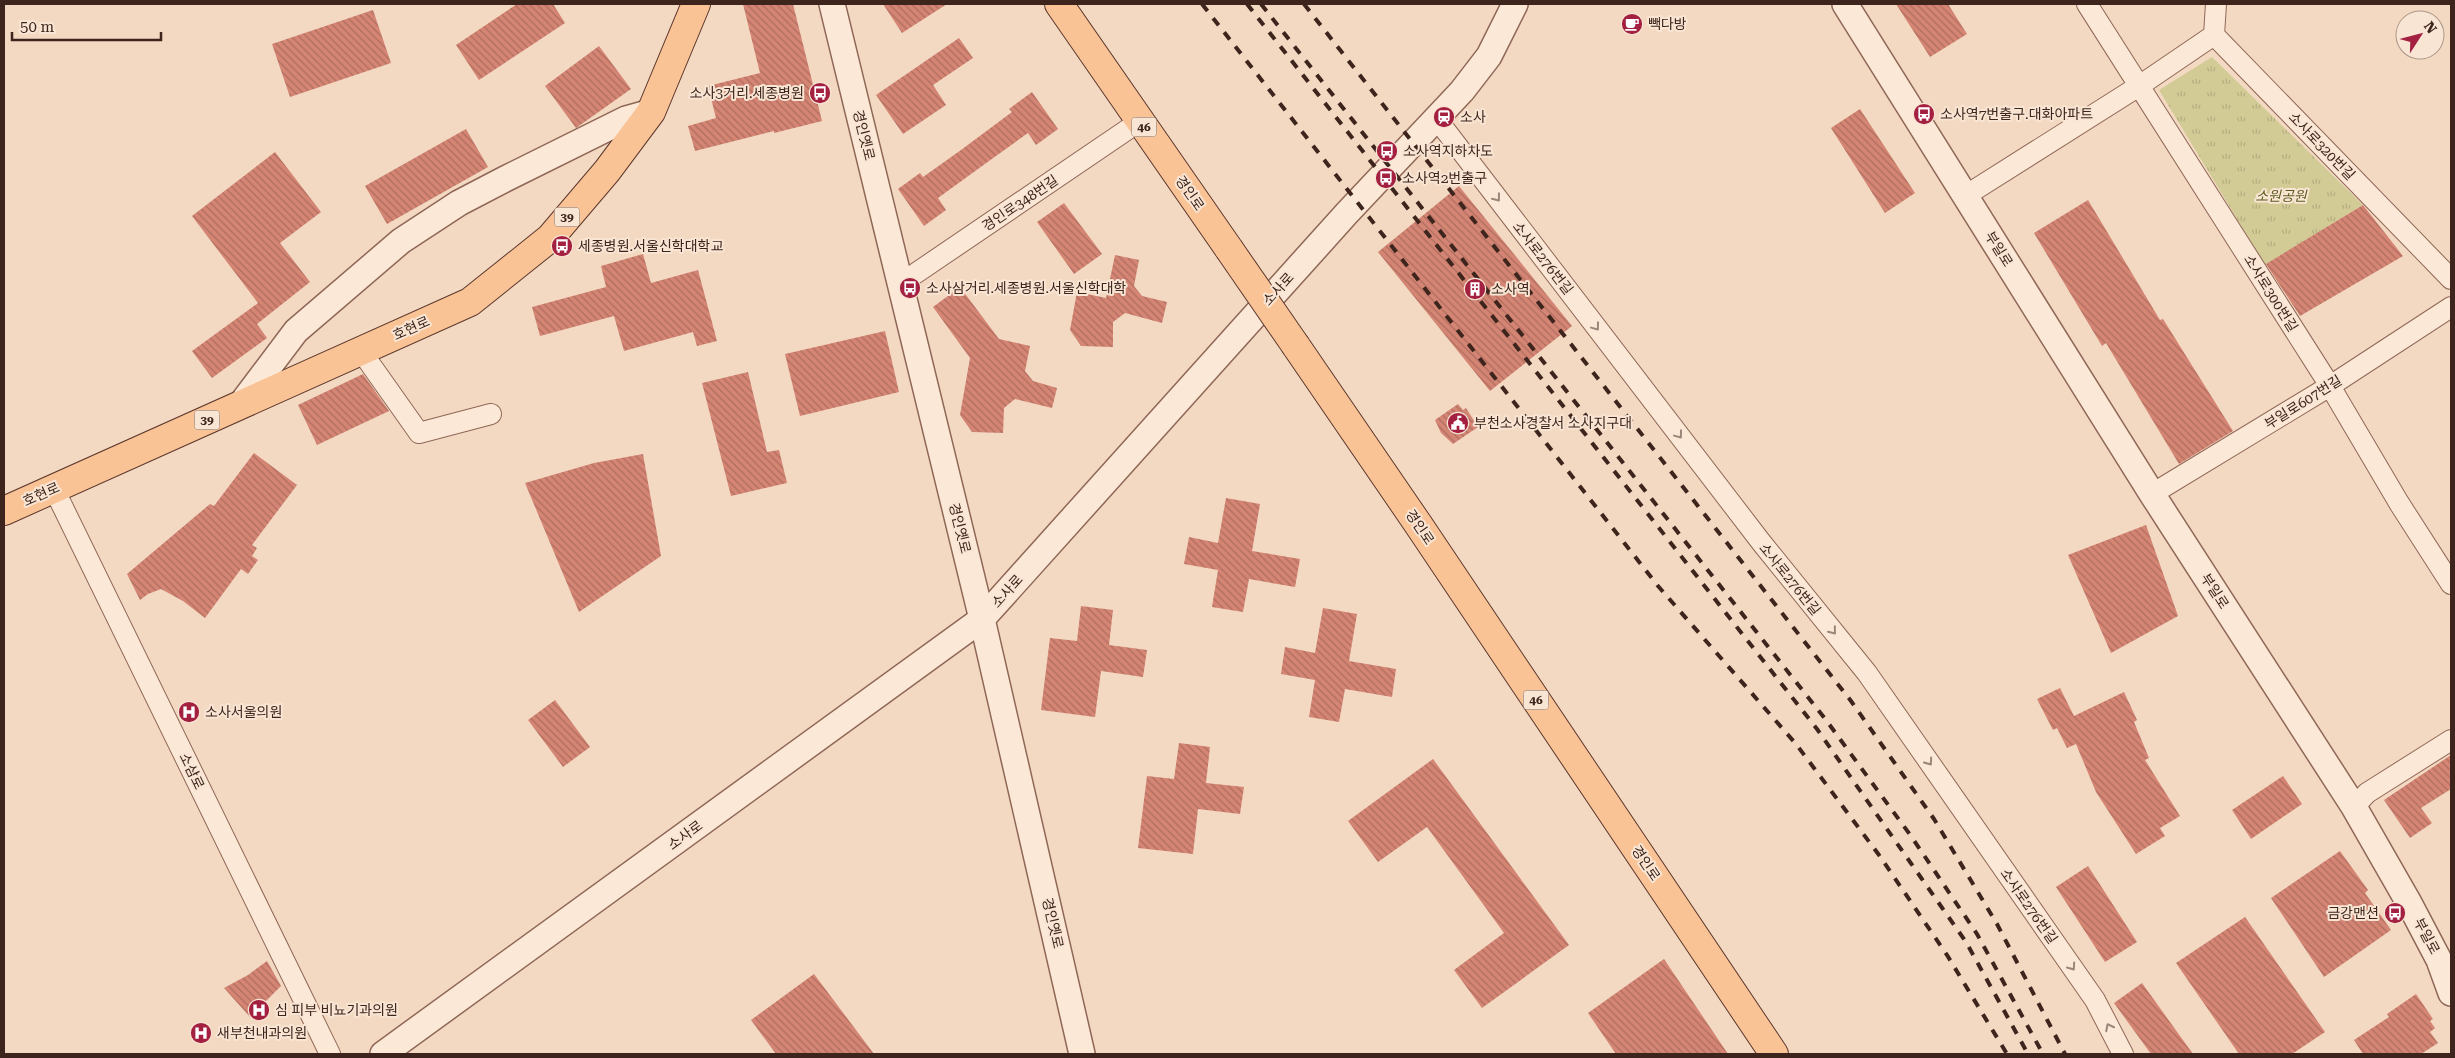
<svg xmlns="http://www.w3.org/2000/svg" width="2455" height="1058" font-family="'Roboto Serif','Noto Sans KR',serif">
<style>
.park{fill:url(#park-tufts)}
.building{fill:url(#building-back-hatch)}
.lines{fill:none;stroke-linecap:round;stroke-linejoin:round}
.minor-casing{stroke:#8f6757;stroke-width:22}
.tertiary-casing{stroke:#8f6757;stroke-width:28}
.primary-casing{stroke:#5c372c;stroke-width:30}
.minor{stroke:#fce8d7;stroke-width:20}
.tertiary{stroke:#fce8d7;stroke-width:25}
.primary{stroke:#f9c396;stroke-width:28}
.rail{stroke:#3d251d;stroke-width:4;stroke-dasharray:9 9;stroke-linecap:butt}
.primary-bridge-casing{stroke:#5c372c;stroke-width:30;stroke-linecap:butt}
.primary-bridge{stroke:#f9c396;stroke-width:28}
.oneway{stroke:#9c867a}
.labels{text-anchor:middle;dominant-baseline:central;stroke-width:4;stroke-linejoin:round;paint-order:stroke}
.shield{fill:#f9e5d3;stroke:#755f54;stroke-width:1}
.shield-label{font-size:12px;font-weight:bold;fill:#3d251d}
.poi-label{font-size:14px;fill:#3d251d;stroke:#f9e5d3;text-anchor:start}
.street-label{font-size:14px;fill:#3d251d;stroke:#f9e5d3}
.park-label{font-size:14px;font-style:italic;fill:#5b5c21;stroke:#f9e5d3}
</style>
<defs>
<pattern id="park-tufts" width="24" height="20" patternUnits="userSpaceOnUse" patternTransform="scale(1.25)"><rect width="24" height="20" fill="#d2cb95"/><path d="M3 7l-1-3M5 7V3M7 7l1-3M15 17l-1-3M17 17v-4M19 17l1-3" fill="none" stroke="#b5ae80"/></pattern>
<pattern id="building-back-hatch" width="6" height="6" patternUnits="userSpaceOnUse" patternTransform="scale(1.25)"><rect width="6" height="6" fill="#d58574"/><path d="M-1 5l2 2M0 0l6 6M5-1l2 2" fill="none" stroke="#ae6d5f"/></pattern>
</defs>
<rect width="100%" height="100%" fill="#f3d9c2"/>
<path class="park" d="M 2212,57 L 2363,205 L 2265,265 L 2159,90 Z"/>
<path class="building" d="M 517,4 L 553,4 L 565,23 L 479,80 L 456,45 Z
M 743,4 L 793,4 L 822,121 L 774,133 L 774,131 L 695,151 L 688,126 L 716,118 L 708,86 L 760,73 Z
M 883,4 L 947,4 L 902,33 Z
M 1896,4 L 1948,4 L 1967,34 L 1930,57 Z
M 373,10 L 391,63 L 290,97 L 272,44 Z
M 959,38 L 973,58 L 933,85 L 946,105 L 903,134 L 876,95 Z
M 599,46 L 631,89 L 576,128 L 545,86 Z
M 1032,92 L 1058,129 L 1036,145 L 1028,133 L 989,161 L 938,198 L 946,210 L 924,226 L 898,189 L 920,173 L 923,177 L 961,150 L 1012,112 L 1009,109 Z
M 1860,109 L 1915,193 L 1885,213 L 1831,128 Z
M 466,129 L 488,167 L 387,224 L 365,186 Z
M 275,152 L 321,212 L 280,243 L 310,282 L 257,324 L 267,338 L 212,378 L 192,351 L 258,303 L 192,216 Z
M 1459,186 L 1572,326 L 1490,391 L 1378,252 Z
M 2088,200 L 2160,320 L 2163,319 L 2233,431 L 2179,464 L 2106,343 L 2102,346 L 2034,233 Z
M 1064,203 L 1102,254 L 1074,274 L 1037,222 Z
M 2363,205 L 2403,256 L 2300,316 L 2266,264 Z
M 643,254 L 651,283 L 698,270 L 717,341 L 697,346 L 693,332 L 624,351 L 614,316 L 540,336 L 532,307 L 606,287 L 601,266 Z
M 1115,255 L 1139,260 L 1134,286 L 1142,296 L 1167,302 L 1162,323 L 1125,313 L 1113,322 L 1113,347 L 1081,346 L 1070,330 L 1077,292 L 1106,298 Z
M 960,287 L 999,339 L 1030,346 L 1025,371 L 1033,381 L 1057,388 L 1052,408 L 1015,399 L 1004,408 L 1003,433 L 972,432 L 960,415 L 970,358 L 933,307 Z
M 885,331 L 899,392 L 800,416 L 785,354 Z
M 748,372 L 767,452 L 779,450 L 787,483 L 731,496 L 702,383 Z
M 363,374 L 389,411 L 317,445 L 298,405 Z
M 1458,404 L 1463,410 L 1466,408 L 1478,427 L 1453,444 L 1441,433 L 1435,420 Z
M 254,453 L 297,485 L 252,545 L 257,548 L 252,556 L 258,560 L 248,574 L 241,569 L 205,618 L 183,601 L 161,589 L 148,594 L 140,600 L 127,574 L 210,504 L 214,506 Z
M 643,454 L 661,556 L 579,612 L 525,483 L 594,463 Z
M 1226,498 L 1260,504 L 1252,551 L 1300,559 L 1295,587 L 1249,579 L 1243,612 L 1212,607 L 1218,570 L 1184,564 L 1189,537 L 1218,543 Z
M 2146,525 L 2178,616 L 2111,653 L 2068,555 Z
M 1081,606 L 1113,610 L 1109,645 L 1147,650 L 1143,677 L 1101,671 L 1095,717 L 1041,710 L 1050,638 L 1077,641 Z
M 1323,608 L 1357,614 L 1349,661 L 1396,669 L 1392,697 L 1345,689 L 1339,722 L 1309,717 L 1315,680 L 1281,674 L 1285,647 L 1315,653 Z
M 2060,688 L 2074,716 L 2124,692 L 2137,720 L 2134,722 L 2149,758 L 2145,760 L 2180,816 L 2160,828 L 2165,836 L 2136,854 L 2096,792 L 2076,744 L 2067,748 L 2057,728 L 2053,730 L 2037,699 Z
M 555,700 L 590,747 L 563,767 L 528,720 Z
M 1179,743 L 1210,747 L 1206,783 L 1244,787 L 1240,814 L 1198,809 L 1193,854 L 1138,848 L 1147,776 L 1174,779 Z
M 2451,755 L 2451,789 L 2421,808 L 2432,823 L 2410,838 L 2384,800 Z
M 1433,759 L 1569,945 L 1482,1008 L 1454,970 L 1504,933 L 1427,827 L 1378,862 L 1348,821 Z
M 2283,776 L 2302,804 L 2251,839 L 2232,810 Z
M 2340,851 L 2368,890 L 2365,893 L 2391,930 L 2324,977 L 2271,898 Z
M 2088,866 L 2137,942 L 2105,962 L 2056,887 Z
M 2245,917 L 2325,1032 L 2292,1054 L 2239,1054 L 2176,963 Z
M 1664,959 L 1728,1054 L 1616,1054 L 1588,1013 Z
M 267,961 L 281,986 L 250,1017 L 224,988 L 248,975 Z
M 814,974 L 874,1054 L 776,1054 L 751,1020 Z
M 2142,983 L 2170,1022 L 2193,1054 L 2151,1054 L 2114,1003 Z
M 2416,994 L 2433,1019 L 2430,1021 L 2435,1028 L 2430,1032 L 2438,1043 L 2421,1054 L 2363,1054 L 2354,1040 L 2389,1017 L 2387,1014 Z"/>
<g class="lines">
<g class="minor-casing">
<path id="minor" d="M 2087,4 L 2330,386 L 2399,503 L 2451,584
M 2216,4 L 2214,35 L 2451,279
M 1436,118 L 1761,542 L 1867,673 L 2095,1000 L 2123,1054
M 1965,196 L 2139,86 L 2214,35
M 900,284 L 1140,121
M 361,351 L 419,433 L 491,414
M 54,489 L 330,1054
M 2152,494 L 2330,386 L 2451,307
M 2354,807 L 2367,793 L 2451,740"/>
</g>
<g class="tertiary-casing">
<path id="tertiary" d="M 832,4 L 982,619 L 1082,1054
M 1845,4 L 2152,494 L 2354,807 L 2409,903 L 2439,960 L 2451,993
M 241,404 L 296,331 L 401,241 L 459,203 L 505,179 L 626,119 L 651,112
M 383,1054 L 982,619 L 1347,213 L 1462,91 L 1489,56 L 1515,4"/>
</g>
<g class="primary-casing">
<path id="primary" d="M 1059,4 L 1229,249
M 1296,346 L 1418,524 L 1774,1054
M 4,511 L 470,302 L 550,238 L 607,171 L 651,112 L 696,4"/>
</g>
<use href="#minor" class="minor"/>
<use href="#tertiary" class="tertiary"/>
<use href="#primary" class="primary"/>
<path class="rail" d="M 1202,4 L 1658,586 L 1796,744 L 1879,855 L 1947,955 L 2007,1054
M 1247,4 L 1817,729 L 1966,942 L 2028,1054
M 1261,4 L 1826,720 L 1911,836 L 1977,934 L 2043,1054
M 1304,4 L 1851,701 L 1934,819 L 1997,924 L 2065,1054"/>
<g class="primary-bridge-casing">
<path id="primary-bridge" d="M 1229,249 L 1296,346"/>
</g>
<use href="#primary-bridge" class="primary-bridge"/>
</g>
<defs><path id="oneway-chevron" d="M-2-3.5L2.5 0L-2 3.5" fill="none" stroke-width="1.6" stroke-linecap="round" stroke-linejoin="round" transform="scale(1.25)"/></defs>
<g class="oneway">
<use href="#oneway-chevron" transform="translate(1497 198) rotate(52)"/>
<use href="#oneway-chevron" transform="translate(1596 327) rotate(53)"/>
<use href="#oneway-chevron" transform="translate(1679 435) rotate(53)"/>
<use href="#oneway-chevron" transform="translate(1833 631) rotate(51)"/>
<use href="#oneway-chevron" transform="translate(1929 762) rotate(55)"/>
<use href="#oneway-chevron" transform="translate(2072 967) rotate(55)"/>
<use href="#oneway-chevron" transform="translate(2109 1027) rotate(-117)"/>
</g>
<defs>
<g id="cafe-disc" transform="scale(1.125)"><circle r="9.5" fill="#a42041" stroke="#f9e5d3"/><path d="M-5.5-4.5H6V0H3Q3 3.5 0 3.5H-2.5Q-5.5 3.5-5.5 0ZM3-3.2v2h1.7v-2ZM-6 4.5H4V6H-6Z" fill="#fff"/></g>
<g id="bus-disc" transform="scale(1.125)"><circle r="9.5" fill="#a42041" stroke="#f9e5d3"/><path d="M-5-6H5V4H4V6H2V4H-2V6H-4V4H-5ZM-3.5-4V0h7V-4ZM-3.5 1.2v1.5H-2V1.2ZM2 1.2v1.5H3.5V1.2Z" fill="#fff"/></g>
<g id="station-disc" transform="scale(1.125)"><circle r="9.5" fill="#a42041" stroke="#f9e5d3"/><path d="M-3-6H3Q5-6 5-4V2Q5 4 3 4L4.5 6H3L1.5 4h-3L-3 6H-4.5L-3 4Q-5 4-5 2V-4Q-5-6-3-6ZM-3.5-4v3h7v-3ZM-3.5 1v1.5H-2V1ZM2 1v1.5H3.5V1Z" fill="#fff"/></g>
<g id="building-disc" transform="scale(1.125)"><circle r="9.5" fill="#a42041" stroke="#f9e5d3"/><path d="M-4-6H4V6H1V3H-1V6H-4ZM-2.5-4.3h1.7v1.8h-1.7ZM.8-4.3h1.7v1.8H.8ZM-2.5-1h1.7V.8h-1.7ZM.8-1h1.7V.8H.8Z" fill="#fff"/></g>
<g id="civic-disc" transform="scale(1.125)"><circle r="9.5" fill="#a42041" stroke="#f9e5d3"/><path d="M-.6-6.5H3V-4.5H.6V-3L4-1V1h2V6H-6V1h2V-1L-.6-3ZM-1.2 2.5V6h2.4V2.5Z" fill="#fff"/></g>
<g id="hospital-disc" transform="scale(1.125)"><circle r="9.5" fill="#a42041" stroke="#f9e5d3"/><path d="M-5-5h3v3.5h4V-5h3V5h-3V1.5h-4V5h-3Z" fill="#fff"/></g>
</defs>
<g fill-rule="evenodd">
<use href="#cafe-disc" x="1632" y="24"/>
<use href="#bus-disc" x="820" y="93"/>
<use href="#bus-disc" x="1924" y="114"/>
<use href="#station-disc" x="1444" y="117"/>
<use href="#bus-disc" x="1387" y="151"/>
<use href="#bus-disc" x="1386" y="178"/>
<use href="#bus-disc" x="562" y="246"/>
<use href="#bus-disc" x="910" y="288"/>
<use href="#building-disc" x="1475" y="289"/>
<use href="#civic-disc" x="1458" y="423"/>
<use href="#hospital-disc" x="189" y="712"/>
<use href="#bus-disc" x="2395" y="913"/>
<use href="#hospital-disc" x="259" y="1010"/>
<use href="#hospital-disc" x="201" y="1033"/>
</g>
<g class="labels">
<g class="shield">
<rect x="1131.5" y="117.5" width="25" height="19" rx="4"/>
<rect x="554.5" y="207.5" width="25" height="19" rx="4"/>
<rect x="194.5" y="410.5" width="25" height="19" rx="4"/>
<rect x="1523.5" y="690.5" width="25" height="19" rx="4"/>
</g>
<g class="shield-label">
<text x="1144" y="127">46</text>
<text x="567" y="217">39</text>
<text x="207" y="420">39</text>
<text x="1536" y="700">46</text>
</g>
<g class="poi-label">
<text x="1648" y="24">빽다방</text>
<text x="804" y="93" text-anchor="end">소사3거리.세종병원</text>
<text x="1940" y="114">소사역7번출구.대화아파트</text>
<text x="1460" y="117">소사</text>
<text x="1403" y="151">소사역지하차도</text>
<text x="1402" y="178">소사역2번출구</text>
<text x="578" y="246">세종병원.서울신학대학교</text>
<text x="926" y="288">소사삼거리.세종병원.서울신학대학</text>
<text x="1491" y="289">소사역</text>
<text x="1474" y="423">부천소사경찰서 소사지구대</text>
<text x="205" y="712">소사서울의원</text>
<text x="2379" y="913" text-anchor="end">금강맨션</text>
<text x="275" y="1010">심 피부 비뇨기과의원</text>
<text x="217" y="1033">새부천내과의원</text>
</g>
<g class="street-label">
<text transform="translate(864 135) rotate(76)">경인옛로</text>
<text transform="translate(2322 146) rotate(46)">소사로320번길</text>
<text transform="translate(1190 193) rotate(55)">경인로</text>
<text transform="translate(1020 203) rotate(-34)">경인로348번길</text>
<text transform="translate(1999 249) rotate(58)">부일로</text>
<text transform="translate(1543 258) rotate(52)">소사로276번길</text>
<text transform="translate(1278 289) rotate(-48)">소사로</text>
<text transform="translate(2271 293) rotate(58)">소사로300번길</text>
<text transform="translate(411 328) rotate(-24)">호현로</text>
<text transform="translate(2303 402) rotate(-32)">부일로607번길</text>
<text transform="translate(41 494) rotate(-24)">호현로</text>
<text transform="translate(1420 527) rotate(56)">경인로</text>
<text transform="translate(960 528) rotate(76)">경인옛로</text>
<text transform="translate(1790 579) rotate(51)">소사로276번길</text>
<text transform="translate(1007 591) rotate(-48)">소사로</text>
<text transform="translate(2215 591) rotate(57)">부일로</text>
<text transform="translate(192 771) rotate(64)">소삼로</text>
<text transform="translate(685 835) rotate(-36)">소사로</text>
<text transform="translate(1646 863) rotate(56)">경인로</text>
<text transform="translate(2029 906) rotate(55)">소사로276번길</text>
<text transform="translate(1053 923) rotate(77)">경인옛로</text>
<text transform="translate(2427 936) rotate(62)">부일로</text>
</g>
<g class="park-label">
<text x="2281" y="196">소원공원</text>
</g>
</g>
<rect width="2455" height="1058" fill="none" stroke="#3d251d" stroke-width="10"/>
<g transform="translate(2420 35) rotate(54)"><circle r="24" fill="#f9e5d3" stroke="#ae988a"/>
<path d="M0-4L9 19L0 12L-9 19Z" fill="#a42041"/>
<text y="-8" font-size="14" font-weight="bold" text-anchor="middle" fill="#3d251d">N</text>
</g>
<path d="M12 32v8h149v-8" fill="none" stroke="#3d251d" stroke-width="2.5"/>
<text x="20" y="32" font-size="15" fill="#3d251d" stroke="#f9e5d3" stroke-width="4" paint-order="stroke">50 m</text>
</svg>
